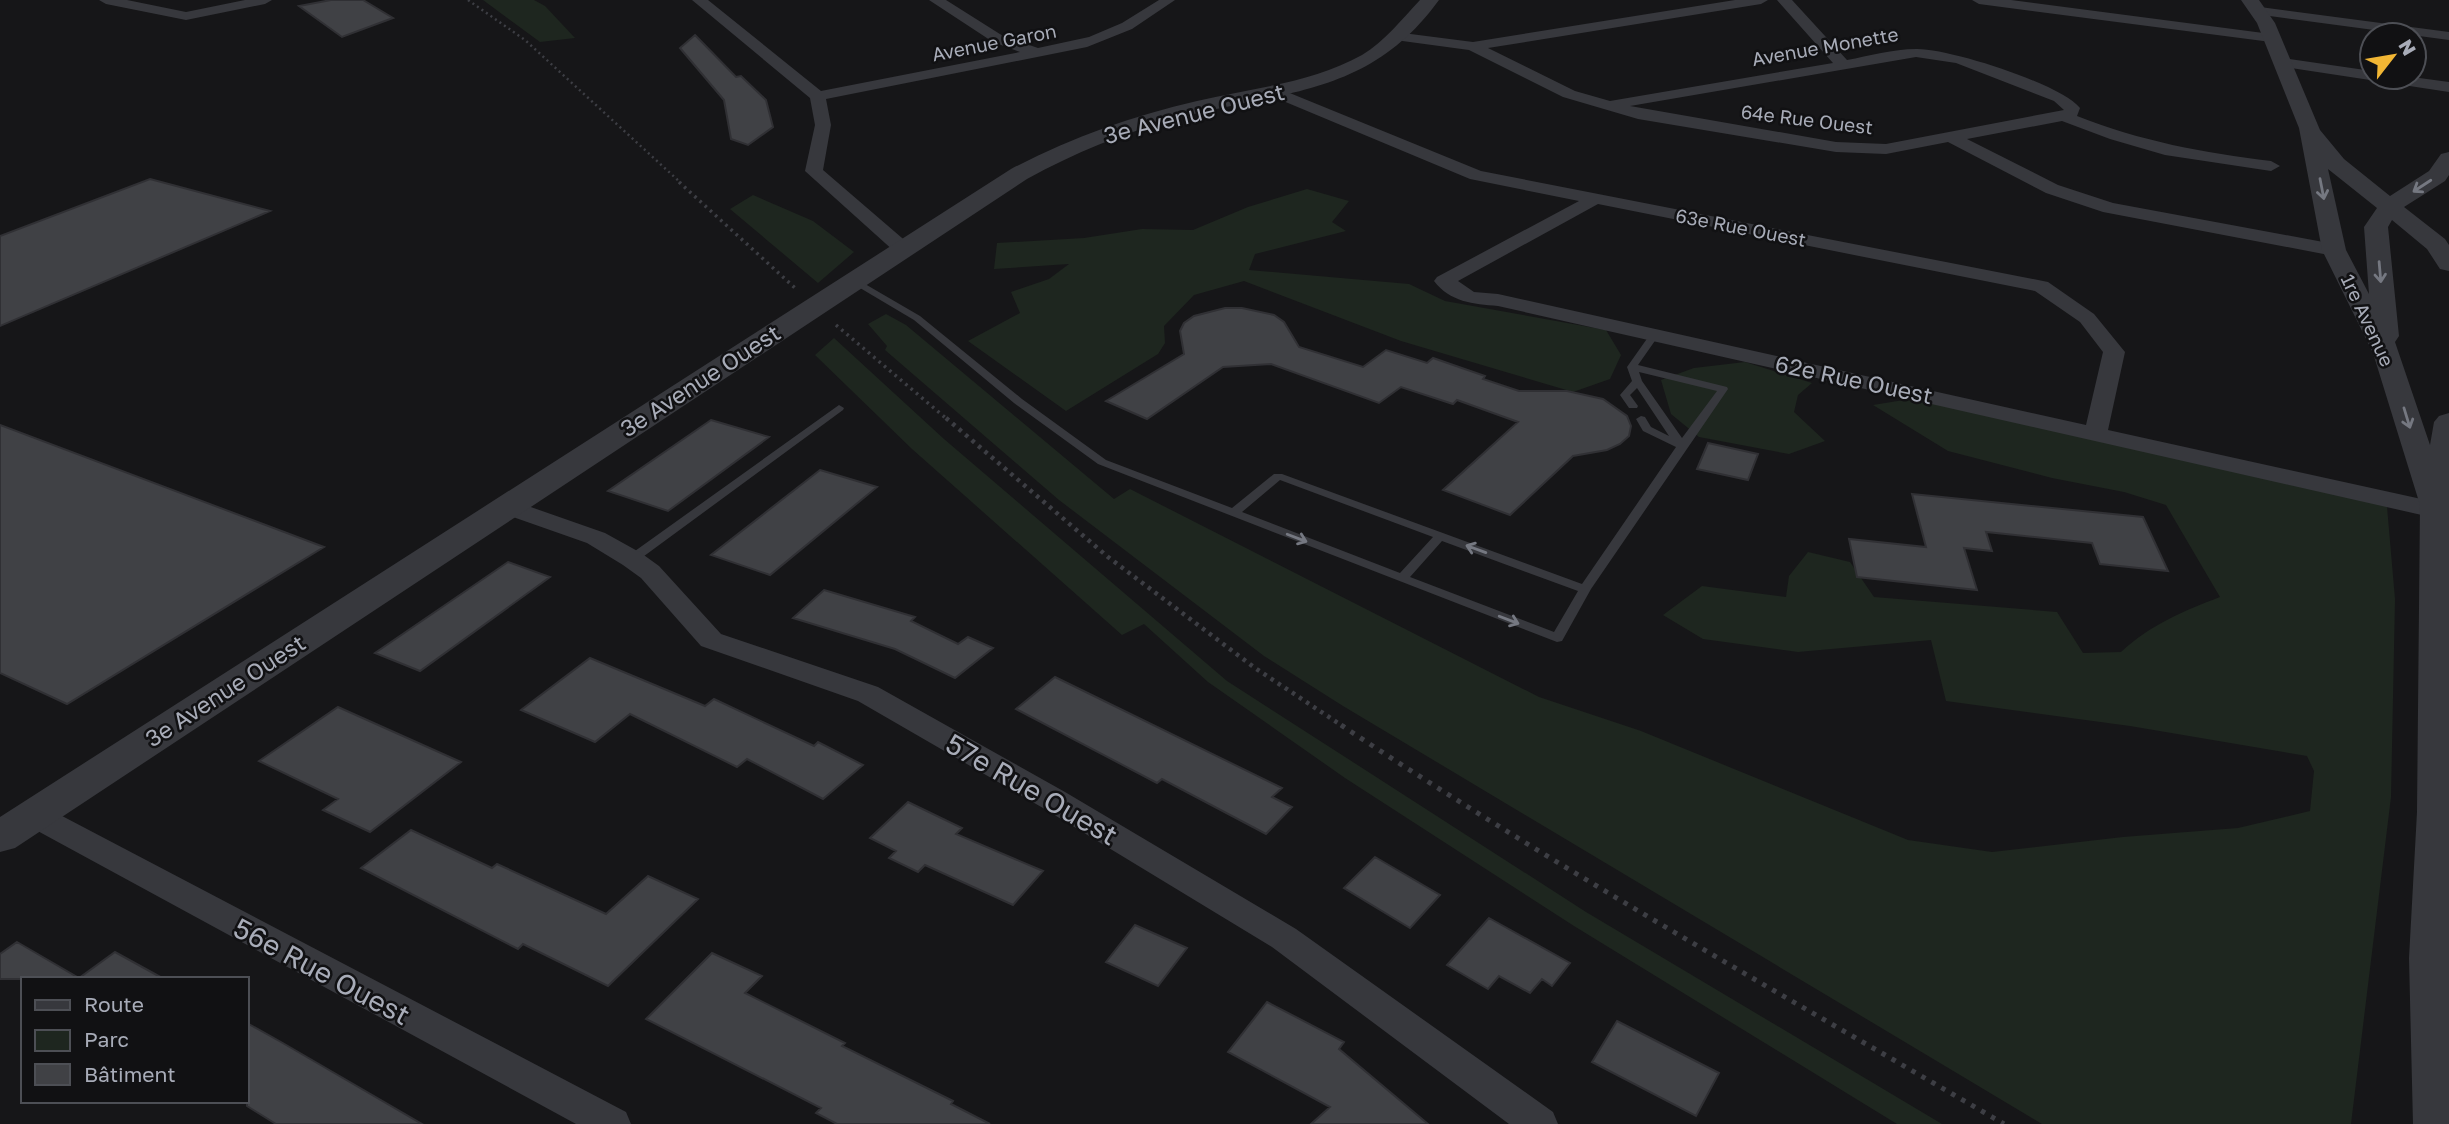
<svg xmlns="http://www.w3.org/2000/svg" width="2449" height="1124" font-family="'Golos Text',sans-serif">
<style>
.green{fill:#1e261f}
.building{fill:#404145;stroke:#303034;stroke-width:2}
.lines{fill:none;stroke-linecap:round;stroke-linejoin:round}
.path-far3{stroke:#3d3e44;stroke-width:2.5;stroke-dasharray:2 3.5;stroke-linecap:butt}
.path-far2{stroke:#3d3e44;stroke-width:3.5;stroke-dasharray:2.5 4.5;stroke-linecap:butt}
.path-far1{stroke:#3d3e44;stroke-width:4.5;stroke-dasharray:3.5 5;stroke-linecap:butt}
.path{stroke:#3d3e44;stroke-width:5;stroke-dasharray:4.5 7;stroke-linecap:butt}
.service{fill:#37383d;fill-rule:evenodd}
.minor{fill:#37383d;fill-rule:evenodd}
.tertiary{fill:#37383d;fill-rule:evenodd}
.oneway{stroke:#757881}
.labels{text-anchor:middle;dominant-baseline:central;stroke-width:5;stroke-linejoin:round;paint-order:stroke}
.far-street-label{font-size:19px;fill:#a8acb8;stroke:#111113}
.street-label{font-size:23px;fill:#a8acb8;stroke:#111113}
.near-street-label{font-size:28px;fill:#a8acb8;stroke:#111113}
</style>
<rect width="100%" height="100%" fill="#161618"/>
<path class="green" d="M 483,0 L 534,0 L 545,6 L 575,38 L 540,42 Z
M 1307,189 L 1349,201 L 1332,222 L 1346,231 L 1255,254 L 1249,270 L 1409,284 L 1445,301 L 1606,330 L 1621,355 L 1610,379 L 1573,392 L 1401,341 L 1244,281 L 1194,295 L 1164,326 L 1165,343 L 1158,354 L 1066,411 L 968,341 L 1020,313 L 1011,292 L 1049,279 L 1069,264 L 994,269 L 997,243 L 1084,238 L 1142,229 L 1193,230 L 1248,207 Z
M 753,195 L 813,221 L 854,252 L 818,283 L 730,209 Z
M 886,314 L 906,325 L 1114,499 L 1130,489 L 1539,697 L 1641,731 L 1908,840 L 1992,852 L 2123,837 L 2238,828 L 2310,811 L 2314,771 L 2307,756 L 2130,726 L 1946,701 L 1931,640 L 1798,652 L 1703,639 L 1663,615 L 1702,586 L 1786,597 L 1789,576 L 1808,552 L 1850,562 L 1874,597 L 2057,612 L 2083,653 L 2121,652 C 2150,625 2183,611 2220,597 L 2166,505 L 2124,492 L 2052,478 L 1948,451 L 1873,405 L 1916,398 L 2386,495 L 2395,599 L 2391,797 L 2351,1124 L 2042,1124 L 1343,706 L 1264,656 L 1059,500 L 885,350 L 887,346 L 868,324 Z
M 834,338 L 944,439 L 1227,681 L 1586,912 L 1942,1124 L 1897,1124 L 1574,926 L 1345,778 L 1208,682 L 1144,624 L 1122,635 L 912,449 L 815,355 Z
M 1745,362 L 1812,383 L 1798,395 L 1794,412 L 1825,441 L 1789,454 L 1699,437 L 1671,414 L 1661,380 L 1694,368 Z"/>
<path class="building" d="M 331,0 L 363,0 L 393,18 L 342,37 L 299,6 Z
M 695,35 L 736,77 L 741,76 L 766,100 L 773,127 L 748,145 L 731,139 L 724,100 L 680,48 Z
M 150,179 L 270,211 L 0,326 L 0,236 Z
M 1225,308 L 1242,308 L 1274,315 L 1284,322 L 1299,347 L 1363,367 L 1386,350 L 1427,363 L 1433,358 L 1485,376 L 1483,379 L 1519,391 L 1567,391 L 1603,399 L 1627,416 L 1631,426 L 1629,436 L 1620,444 L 1607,450 L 1573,456 L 1510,515 L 1443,490 L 1518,422 L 1457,400 L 1453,404 L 1401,387 L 1379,403 L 1271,364 L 1223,367 L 1147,419 L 1106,401 L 1184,354 L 1180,331 L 1184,323 L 1194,316 Z
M 711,420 L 769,437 L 668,511 L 608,491 Z
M 0,425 L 324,547 L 67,704 L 0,673 Z
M 1708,443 L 1758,454 L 1748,480 L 1697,469 Z
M 820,470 L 877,487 L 770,575 L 711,555 Z
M 1912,494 L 2143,517 L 2168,571 L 2100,564 L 2092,543 L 1986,532 L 1992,551 L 1964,548 L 1977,590 L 1857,577 L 1849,539 L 1926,547 Z
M 508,562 L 550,577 L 420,671 L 375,653 Z
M 824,590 L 915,617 L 911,621 L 958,644 L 968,637 L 993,648 L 955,678 L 895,649 L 793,618 Z
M 590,658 L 705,706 L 714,699 L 814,746 L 818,742 L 863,765 L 823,799 L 747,759 L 737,767 L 630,714 L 595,742 L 521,710 Z
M 1055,677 L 1282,788 L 1272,797 L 1292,807 L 1266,834 L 1162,779 L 1157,783 L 1016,709 Z
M 338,707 L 461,762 L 370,832 L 323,810 L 338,799 L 259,761 Z
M 908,802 L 962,828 L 956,834 L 1043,871 L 1013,905 L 925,865 L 918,872 L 889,858 L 896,851 L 870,838 Z
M 411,830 L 492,868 L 497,864 L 606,914 L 648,876 L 698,899 L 608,986 L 523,944 L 518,949 L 361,868 Z
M 1375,857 L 1440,895 L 1410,928 L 1344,888 Z
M 1489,918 L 1570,963 L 1552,986 L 1542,979 L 1530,993 L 1499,976 L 1488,989 L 1447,965 Z
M 1135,925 L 1187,948 L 1158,986 L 1106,962 Z
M 17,942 L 79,978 L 115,952 L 164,979 L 0,979 L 0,954 Z
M 712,953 L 762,976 L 745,993 L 845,1043 L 842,1046 L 953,1101 L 951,1104 L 990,1124 L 837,1124 L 816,1113 L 821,1108 L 646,1019 Z
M 1267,1002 L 1344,1042 L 1339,1049 L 1428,1124 L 1311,1124 L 1330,1107 L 1228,1052 Z
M 1617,1021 L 1719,1073 L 1696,1116 L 1592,1062 Z
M 247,1023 L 281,1042 L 422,1124 L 276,1124 L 247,1106 Z"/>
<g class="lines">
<path class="path-far3" d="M 468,0 L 525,40 L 681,183"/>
<path class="path-far2" d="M 679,182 L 795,288
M 836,325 L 948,420"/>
<path class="path-far1" d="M 946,418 L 1108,557 L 1255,668 L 1344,727"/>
<path class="path" d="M 1341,725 C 1556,868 1781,994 2004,1124"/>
<path class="service" d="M 853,277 L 920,316 L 1022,399 L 1106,460 L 1232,508 L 1274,474 L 1282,474 L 1582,584 L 1676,447 L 1643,431 L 1636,419 L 1641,416 L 1645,417 L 1651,427 L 1669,436 L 1637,388 L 1630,395 L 1638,406 L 1637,408 L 1629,408 L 1620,395 L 1632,381 L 1627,367 L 1651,333 L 1657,333 L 1659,335 L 1638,365 L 1727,387 L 1728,389 L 1591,589 L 1562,641 L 1557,642 L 1098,464 L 1014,403 L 914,320 L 850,282 L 850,278 ZM 1639,372 L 1717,391 L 1682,438 L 1642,381 ZM 1280,480 L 1433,537 L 1400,573 L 1242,512 ZM 1442,541 L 1578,591 L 1554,632 L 1410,577 Z
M 839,405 L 844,408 L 843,410 L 636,562 L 628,562 L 626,559 L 628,556 Z"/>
<path class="minor" d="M 99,0 L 127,0 L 186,12 L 245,0 L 272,0 L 265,4 L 186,20 L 106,4 Z
M 692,0 L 708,0 L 821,91 L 1020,52 L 993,42 L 929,0 L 946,0 L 1003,36 L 1038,48 L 1089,37 L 1122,23 L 1159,0 L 1175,0 L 1132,29 L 1087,47 L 826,99 L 831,125 L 823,170 L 909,244 L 912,248 L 909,252 L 895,252 L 805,171 L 815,125 L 810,98 Z
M 1735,0 L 1768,0 L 1761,4 L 1488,48 L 1575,91 L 1610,101 L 1833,63 L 1777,0 L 1792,0 L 1847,60 C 1869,56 1893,49 1916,49 C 1948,48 2061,84 2080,108 L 2077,116 C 2140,141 2204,153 2271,161 L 2280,166 L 2271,171 L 2165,155 L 2110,139 L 2062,121 L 1967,139 L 2058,185 L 2113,203 L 2334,244 L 2344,250 L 2334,256 L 2103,212 L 2046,193 L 1948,142 L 1886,154 L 1836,152 L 1638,119 L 1563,97 L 1469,50 L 1395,40 L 1388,36 L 1395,32 L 1473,42 ZM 1916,57 L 1956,63 L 2054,101 L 2064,110 L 1886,144 L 1836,142 L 1630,106 Z
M 1972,0 L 2011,0 L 2271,34 L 2278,38 L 2271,42 L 1979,4 Z
M 2260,7 L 2449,32 L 2449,40 L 2255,14 L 2253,11 Z
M 2283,58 L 2372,71 L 2372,77 L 2412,77 L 2449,82 L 2449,92 L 2278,66 L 2275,63 Z
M 1275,87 L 1481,171 L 2048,282 L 2094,314 L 2125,352 L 2108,430 L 2435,502 L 2444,505 L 2448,510 L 2444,515 L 2435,518 L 1498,306 C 1473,304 1450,302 1434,281 L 1437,277 L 1579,201 L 1470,179 L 1269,95 L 1267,92 L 1269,89 ZM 1598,204 L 2035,291 L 2080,322 L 2103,352 L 2086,425 L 1498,294 L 1474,292 L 1458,281 Z
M 505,498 L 605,533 L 641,553 L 659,566 L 721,634 L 878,687 L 1065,792 L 1296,929 L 1553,1112 L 1558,1124 L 1509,1124 L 1272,947 L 1043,808 L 858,701 L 701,646 L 641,578 L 623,565 L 587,543 L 496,511 L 492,506 L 496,501 Z
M 34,804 L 45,807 L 626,1112 L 631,1124 L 576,1124 L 23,823 L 18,815 L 23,807 Z"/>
<path class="tertiary" d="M 1420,0 L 1439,0 C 1368,98 1280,90 1175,119 C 1123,133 1074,153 1027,179 L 15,848 L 0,852 L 0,817 L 1011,169 C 1070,138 1132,116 1197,101 C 1252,88 1312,83 1362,55 C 1385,41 1402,19 1420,0 Z
M 2241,0 L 2259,0 L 2275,23 L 2320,130 L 2344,159 L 2390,196 L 2429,171 L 2441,154 L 2449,152 L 2449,175 L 2445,181 L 2404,207 L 2445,239 L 2449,245 L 2449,271 L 2440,269 L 2427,249 L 2392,220 L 2388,227 L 2399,336 L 2395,342 L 2430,445 L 2434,422 L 2439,416 L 2449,413 L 2449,1124 L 2413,1124 L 2409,958 L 2417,812 L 2420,505 L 2373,353 L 2322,250 L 2299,128 L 2257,23 ZM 2328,169 L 2377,208 L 2364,227 L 2369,294 L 2346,250 Z"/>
</g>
<defs><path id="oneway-shaft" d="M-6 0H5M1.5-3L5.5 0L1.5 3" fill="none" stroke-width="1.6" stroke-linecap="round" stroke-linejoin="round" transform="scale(1.75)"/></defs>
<g class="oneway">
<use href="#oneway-shaft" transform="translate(2422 186) rotate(147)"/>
<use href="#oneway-shaft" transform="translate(2322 189) rotate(79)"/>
<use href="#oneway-shaft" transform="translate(2380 272) rotate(85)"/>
<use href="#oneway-shaft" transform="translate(2407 418) rotate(73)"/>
<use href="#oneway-shaft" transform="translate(1297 538) rotate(21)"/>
<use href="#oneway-shaft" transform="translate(1476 549) rotate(-160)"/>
<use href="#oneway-shaft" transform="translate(1509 620) rotate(21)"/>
</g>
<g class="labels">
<g class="far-street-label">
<text transform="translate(994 42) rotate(-11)">Avenue Garon</text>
<text transform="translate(1825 46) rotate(-10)">Avenue Monette</text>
<text transform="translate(1807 119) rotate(7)">64e Rue Ouest</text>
<text transform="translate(1741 227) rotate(11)">63e Rue Ouest</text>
<text transform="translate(2368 320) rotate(65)">1re Avenue</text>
</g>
<g class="street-label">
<text transform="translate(1194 113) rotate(-14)">3e Avenue Ouest</text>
<text transform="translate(1854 379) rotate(12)">62e Rue Ouest</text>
<text transform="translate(700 380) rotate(-33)">3e Avenue Ouest</text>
<text transform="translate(225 690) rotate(-33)">3e Avenue Ouest</text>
</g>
<g class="near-street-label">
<text transform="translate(1032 789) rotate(30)">57e Rue Ouest</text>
<text transform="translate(322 971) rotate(28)">56e Rue Ouest</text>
</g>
</g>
<rect x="21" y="977" width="228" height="126" fill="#111113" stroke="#4d4f55" stroke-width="2"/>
<rect x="35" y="1000" width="35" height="10" fill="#37383d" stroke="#4d4f55" stroke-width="2"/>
<text x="84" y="1012" font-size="21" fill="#a8acb8">Route</text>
<rect x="35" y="1030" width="35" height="21" fill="#1e261f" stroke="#4d4f55" stroke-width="2"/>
<text x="84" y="1047" font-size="21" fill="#a8acb8">Parc</text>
<rect x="35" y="1064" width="35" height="21" fill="#404145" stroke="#4d4f55" stroke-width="2"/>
<text x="84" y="1082" font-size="21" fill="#a8acb8">Bâtiment</text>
<g transform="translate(2393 56) rotate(59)"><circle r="33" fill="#111113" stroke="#4d4f55" stroke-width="2"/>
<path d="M0-5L12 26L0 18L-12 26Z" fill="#f1b634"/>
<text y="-10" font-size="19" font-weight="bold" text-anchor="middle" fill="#a8acb8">N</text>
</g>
</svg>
